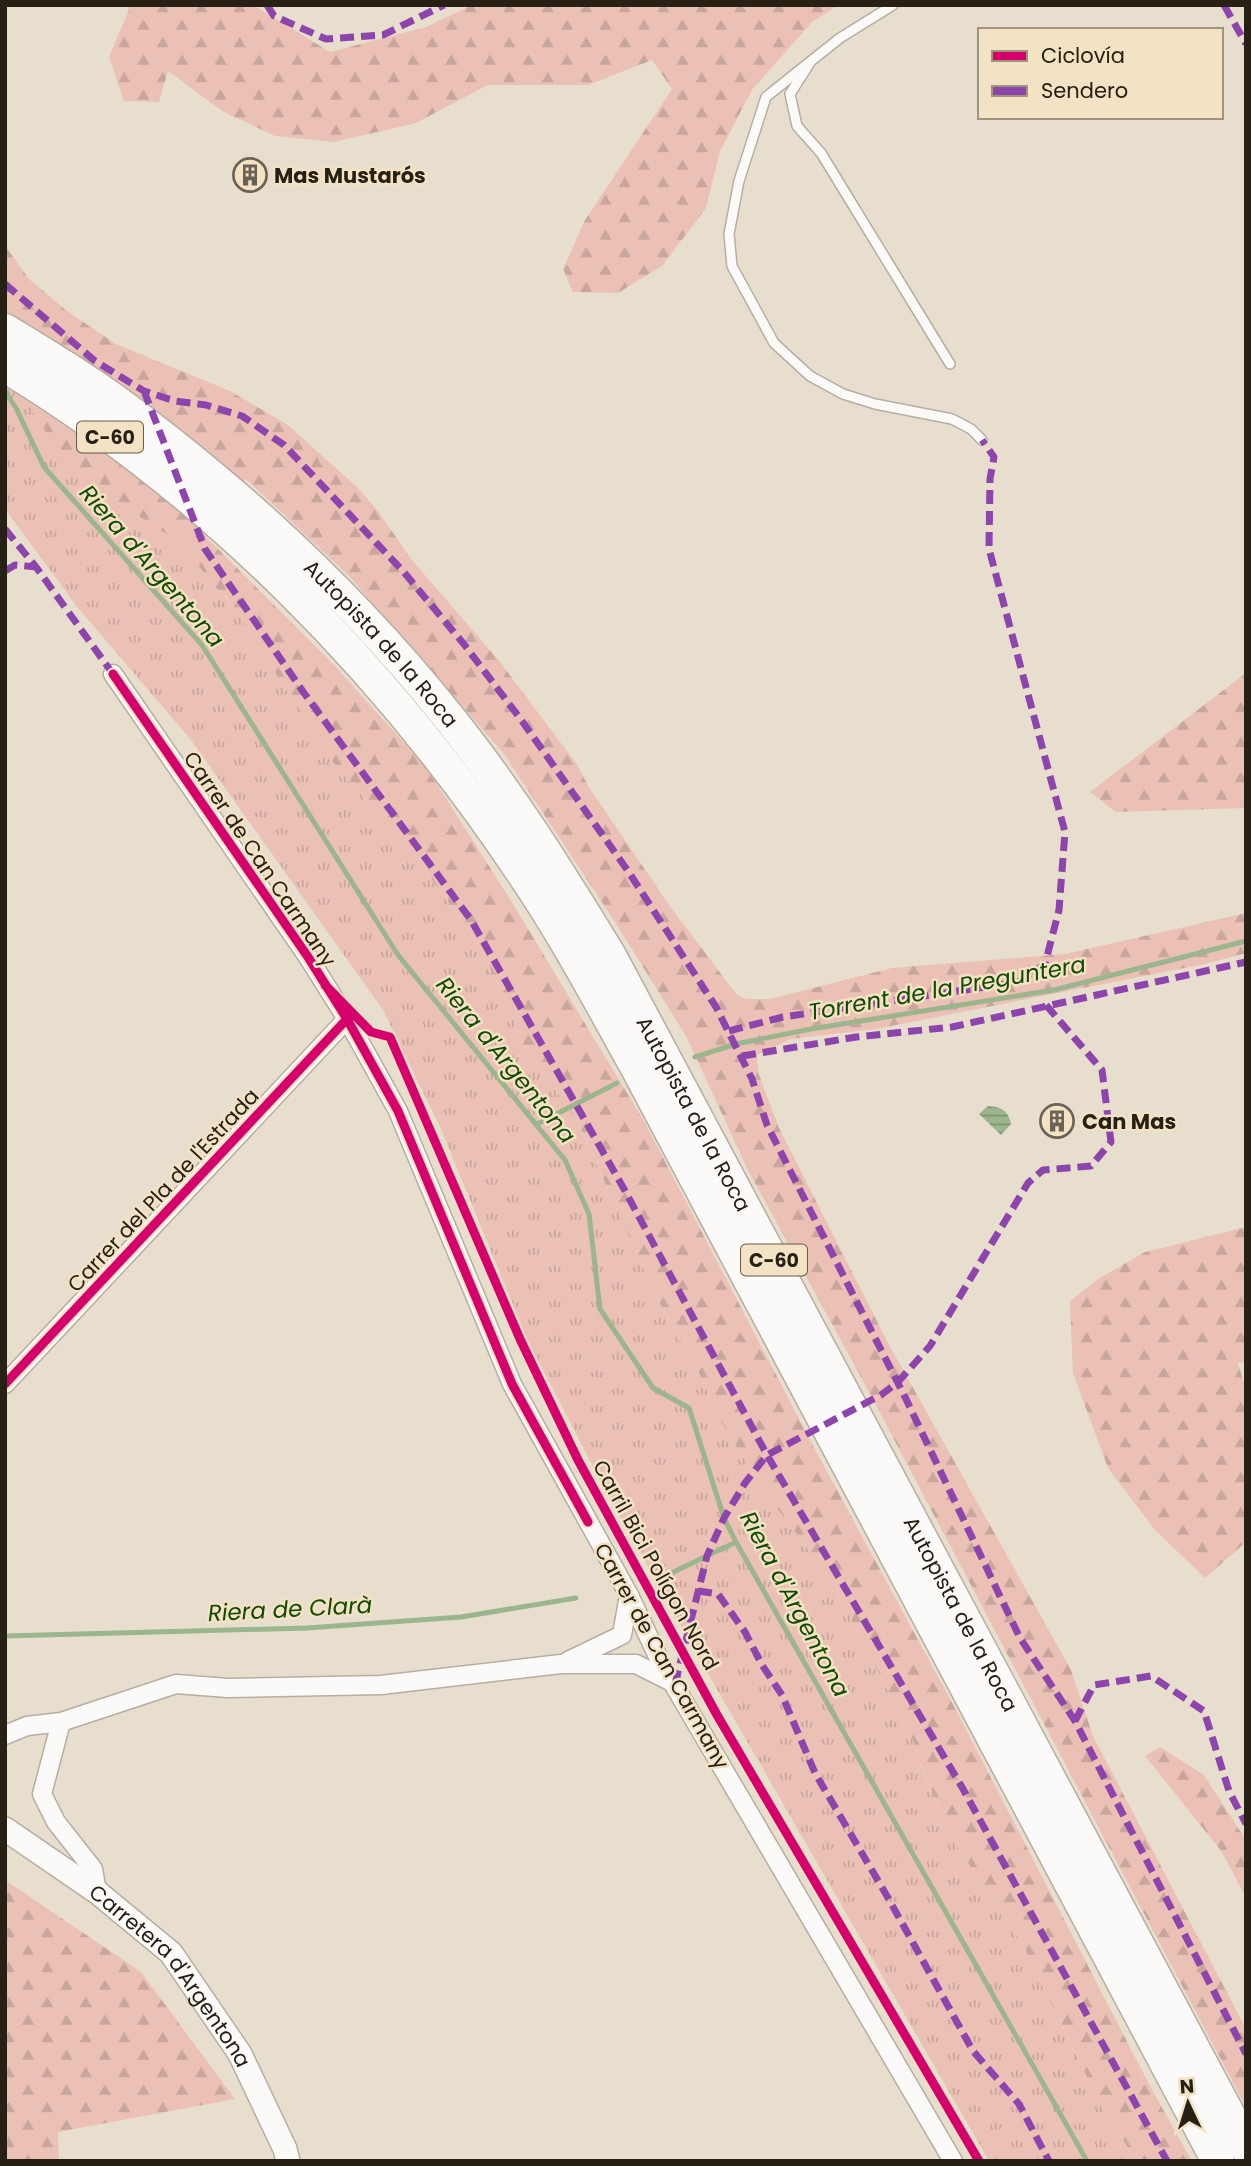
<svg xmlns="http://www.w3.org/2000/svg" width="1251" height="2166" font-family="Poppins,sans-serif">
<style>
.grass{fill:url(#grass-tufts)}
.forest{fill:url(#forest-firs)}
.water{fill:url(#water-rules)}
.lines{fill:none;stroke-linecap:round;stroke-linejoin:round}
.stream{stroke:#9bb58d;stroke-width:5}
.service-casing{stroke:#b5aea1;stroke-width:12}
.minor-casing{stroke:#b5aea1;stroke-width:21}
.tertiary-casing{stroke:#b5aea1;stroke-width:26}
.motorway-casing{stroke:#b5aea1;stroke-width:35}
.service{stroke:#fcfaf8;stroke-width:9}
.minor{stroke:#fcfaf8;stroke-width:18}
.tertiary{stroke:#fcfaf8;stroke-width:23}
.motorway{stroke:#fcfaf8;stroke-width:32}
.quiet{stroke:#8e44ad;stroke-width:7;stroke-dasharray:14 7;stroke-linecap:butt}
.cycleway-casing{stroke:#f3e2c3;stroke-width:13}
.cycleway{stroke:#d6006c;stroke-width:9}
.labels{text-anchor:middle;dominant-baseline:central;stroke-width:5;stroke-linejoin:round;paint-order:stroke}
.shield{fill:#f3e2c3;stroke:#645a49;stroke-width:2}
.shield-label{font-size:19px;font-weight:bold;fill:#262015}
.poi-label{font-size:21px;font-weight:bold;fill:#262015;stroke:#f3e2c3;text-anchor:start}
.street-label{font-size:21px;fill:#262015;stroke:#f3e2c3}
.water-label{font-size:23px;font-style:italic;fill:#114a01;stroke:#f3e2c3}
</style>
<defs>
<pattern id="grass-tufts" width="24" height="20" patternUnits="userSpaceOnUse" patternTransform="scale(1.75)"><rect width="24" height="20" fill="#ebc1b6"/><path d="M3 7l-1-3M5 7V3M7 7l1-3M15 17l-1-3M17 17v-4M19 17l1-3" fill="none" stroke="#c9a69c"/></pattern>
<pattern id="forest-firs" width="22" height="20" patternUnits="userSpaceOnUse" patternTransform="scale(1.75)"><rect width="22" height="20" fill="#ebc1b6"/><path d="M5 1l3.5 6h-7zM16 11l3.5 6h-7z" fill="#c9a69c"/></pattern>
<pattern id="water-rules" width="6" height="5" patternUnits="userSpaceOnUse" patternTransform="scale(1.75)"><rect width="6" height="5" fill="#9bb58d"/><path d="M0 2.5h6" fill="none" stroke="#7e9372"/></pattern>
</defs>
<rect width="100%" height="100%" fill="#e8dece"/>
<path class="grass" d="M 5,367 L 103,493 L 182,544 L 213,585 L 235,607 L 335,765 L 416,857 L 481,948 L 515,1022 L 515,1032 L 576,1119 L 659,1302 L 699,1373 L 721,1421 L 764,1491 L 833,1582 L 916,1747 L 917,1756 L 952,1839 L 1022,1943 L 1105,2114 L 1137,2161 L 989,2161 L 692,1646 L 600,1480 L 528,1341 L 440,1127 L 383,1010 L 191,740 L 78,608 L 5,509 Z"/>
<path class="forest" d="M 127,5 L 253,5 L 330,52 L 426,27 L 472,5 L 838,5 L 812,22 L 752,90 L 720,151 L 706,208 L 662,266 L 618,293 L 573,292 L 563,269 L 585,220 L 672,89 L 652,60 L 588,85 L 488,85 L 416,123 L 334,142 L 275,136 L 222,111 L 168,71 L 159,102 L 124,101 L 109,57 L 129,10 Z
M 5,246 L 30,280 L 67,311 L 116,344 L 230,391 L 288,425 L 357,487 L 378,511 L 411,559 L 500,662 L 576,763 L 590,789 L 672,909 L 737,995 L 746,999 L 770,999 L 892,968 L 1065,954 L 1246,913 L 1246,953 L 1205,964 L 876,1029 L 791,1039 L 757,1055 L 758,1072 L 779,1128 L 888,1343 L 1071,1670 L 1093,1736 L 1246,2029 L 1246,2107 L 868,1390 L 749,1172 L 686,1036 L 617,925 L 504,754 L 349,576 L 246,479 L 201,532 L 334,665 L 426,767 L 510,899 L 645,1123 L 811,1442 L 957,1712 L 1151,2088 L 1192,2161 L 1137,2161 L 1105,2114 L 1022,1943 L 952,1839 L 917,1755 L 916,1747 L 833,1582 L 764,1491 L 721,1421 L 699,1373 L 659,1302 L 576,1119 L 515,1032 L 515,1022 L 481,948 L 416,857 L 335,765 L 227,598 L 213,585 L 182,544 L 103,493 L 48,436 L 5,367 Z
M 1246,673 L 1246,808 L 1116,812 L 1090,792 Z
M 1246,1227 L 1246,1362 L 1238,1363 L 1246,1390 L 1246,1542 L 1205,1578 L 1155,1530 L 1108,1468 L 1073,1373 L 1070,1301 L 1098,1279 L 1145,1252 Z
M 1160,1747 L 1204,1775 L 1246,1840 L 1246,1898 L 1222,1852 L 1145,1756 Z
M 5,1880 L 141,1972 L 235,2099 L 58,2132 L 59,2161 L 5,2161 Z"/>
<path class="water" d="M 988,1106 C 1001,1107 1008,1110 1011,1124 L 1001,1135 L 979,1114 Z"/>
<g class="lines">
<path class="stream" d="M 5,391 L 16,408 L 44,467 L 202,645 L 398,955 L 565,1160 L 589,1214 L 600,1309 L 653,1388 L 689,1408 L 724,1518 L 736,1542 L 1087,2161
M 695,1057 L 736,1044 L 811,1029 L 1054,990 L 1246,941
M 537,1124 L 617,1083
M 659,1579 L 736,1542
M 5,1636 L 307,1628 L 461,1617 L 576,1598"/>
<g class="service-casing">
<path id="service" d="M 893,5 L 840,38 L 811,61 L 790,94 L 797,126 L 821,153 L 950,364
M 811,61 L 766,97 L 739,181 L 729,234 L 732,266 L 774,343 L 810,376 L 843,394 L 875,404 L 952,419 L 971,429 L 982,440"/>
</g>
<g class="minor-casing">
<path id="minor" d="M 113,674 L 308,957 L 347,1019 L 398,1111 L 512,1384 L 629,1595 L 661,1663 L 953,2161
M 5,1384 L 347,1019
M 568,1661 L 622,1635 L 629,1595
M 61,1722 L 42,1794 L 56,1822 L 93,1869 L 97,1892
M 5,1735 L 27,1726 L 61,1722 L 176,1684 L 228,1688 L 381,1685 L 561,1664 L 636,1664 L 672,1682"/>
</g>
<g class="tertiary-casing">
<g id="tertiary">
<path id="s1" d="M 5,1829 L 97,1892 L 171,1953 L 240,2054 L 285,2149 L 288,2161"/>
</g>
</g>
<g class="motorway-casing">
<g id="motorway">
<path id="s2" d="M 5,330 C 52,359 99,387 142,421 C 256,508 361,607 450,719 C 510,794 560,874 610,956 L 1246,2147"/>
<path d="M 5,366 C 214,493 387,670 522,872 C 565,935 600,1002 637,1068 L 1218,2161"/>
</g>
</g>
<use href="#service" class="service"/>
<use href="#minor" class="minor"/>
<use href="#tertiary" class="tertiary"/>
<use href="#motorway" class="motorway"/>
<path class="quiet" d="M 267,5 L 274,16 L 326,39 L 383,35 L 444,5
M 1224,5 L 1246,44
M 5,284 L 95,361 L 144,391 L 175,401 L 206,405 L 242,416 L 284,445 L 402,570 L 463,643 L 522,721 L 628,871 L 716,1007 L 752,1079 L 767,1125 L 905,1397 L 1020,1638 L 1075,1721 L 1246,2054
M 144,391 L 205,549 L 304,693 L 471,920 L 624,1189 L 767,1455 L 963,1789 L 1167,2161
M 5,529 L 36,567 L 113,674
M 5,571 L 15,565 L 36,567
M 729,1031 L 783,1017 L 1019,982 L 1045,964 L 1059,910 L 1065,832 L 989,549 L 990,479 L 994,457 L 982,440
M 742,1056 L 856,1037 L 952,1027 L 1246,962
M 698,1591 L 718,1594 L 745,1632 L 762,1665 L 782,1695 L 815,1773 L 887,1896 L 973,2051 L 1019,2104 L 1049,2161
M 675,1684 L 707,1556 L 724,1518 L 745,1483 L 767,1455 L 881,1395 L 898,1382 L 930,1346 L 1028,1183 L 1043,1170 L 1091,1166 L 1111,1142 L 1102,1070 L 1046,1005
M 1075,1721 L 1094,1685 L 1151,1676 L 1204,1711 L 1229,1791 L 1246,1824"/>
<g class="cycleway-casing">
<path id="cycleway" d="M 113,674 L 308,957 L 347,1019 L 398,1111 L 512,1384 L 588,1522
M 325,985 L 371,1032 L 390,1037 L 520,1339 L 578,1460 L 717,1715 L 979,2161
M 5,1384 L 347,1019"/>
</g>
<use href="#cycleway" class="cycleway"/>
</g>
<defs>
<g id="building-ring" transform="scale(1.75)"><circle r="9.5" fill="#f3e2c3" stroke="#6a6256" stroke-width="1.5"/><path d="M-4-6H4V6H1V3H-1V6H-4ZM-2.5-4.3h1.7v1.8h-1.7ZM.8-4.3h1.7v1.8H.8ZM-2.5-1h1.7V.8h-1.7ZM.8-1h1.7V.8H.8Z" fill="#6a6256"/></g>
</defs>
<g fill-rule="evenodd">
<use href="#building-ring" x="250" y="175"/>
<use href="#building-ring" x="1057" y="1121"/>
</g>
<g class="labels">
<g class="shield">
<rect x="77" y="421.5" width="66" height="31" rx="5"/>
<rect x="741" y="1244.5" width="66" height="31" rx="5"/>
</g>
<g class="shield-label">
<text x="110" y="437">C-60</text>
<text x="774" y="1260">C-60</text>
</g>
<g class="poi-label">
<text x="274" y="175">Mas Mustarós</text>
<text x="1082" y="1121">Can Mas</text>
</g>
<g class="street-label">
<text stroke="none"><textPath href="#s2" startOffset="492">Autopista de la Roca</textPath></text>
<text transform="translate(260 859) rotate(56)">Carrer de Can Carmany</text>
<text stroke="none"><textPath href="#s2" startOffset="1059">Autopista de la Roca</textPath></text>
<text transform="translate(163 1190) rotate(-47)">Carrer del Pla de l'Estrada</text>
<text transform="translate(656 1565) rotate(61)">Carril Bici Polígon Nord</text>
<text stroke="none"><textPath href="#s2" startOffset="1626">Autopista de la Roca</textPath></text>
<text transform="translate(662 1656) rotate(61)">Carrer de Can Carmany</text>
<text stroke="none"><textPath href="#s1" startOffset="224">Carretera d'Argentona</textPath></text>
</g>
<g class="water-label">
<text transform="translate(152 566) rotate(49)">Riera d'Argentona</text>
<text transform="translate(947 988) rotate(-10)">Torrent de la Preguntera</text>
<text transform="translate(506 1060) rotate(51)">Riera d'Argentona</text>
<text transform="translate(795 1604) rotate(62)">Riera d'Argentona</text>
<text transform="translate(290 1609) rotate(-3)">Riera de Clarà</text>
</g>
</g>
<rect width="1251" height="2166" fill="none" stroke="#262015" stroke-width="14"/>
<rect x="978" y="28" width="245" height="91" fill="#f3e2c3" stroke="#a1947d" stroke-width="2"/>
<rect x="992" y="51" width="35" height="10" fill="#d6006c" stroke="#a1947d" stroke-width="2"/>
<text x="1041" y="63" font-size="21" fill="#262015">Ciclovía</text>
<rect x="992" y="86" width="35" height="10" fill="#8e44ad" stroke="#a1947d" stroke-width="2"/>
<text x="1041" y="98" font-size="21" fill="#262015">Sendero</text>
<g transform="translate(1188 2103) rotate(356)" stroke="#f3e2c3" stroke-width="5" paint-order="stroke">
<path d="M0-5L12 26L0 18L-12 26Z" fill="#262015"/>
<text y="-10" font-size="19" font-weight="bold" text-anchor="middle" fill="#262015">N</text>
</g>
</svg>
